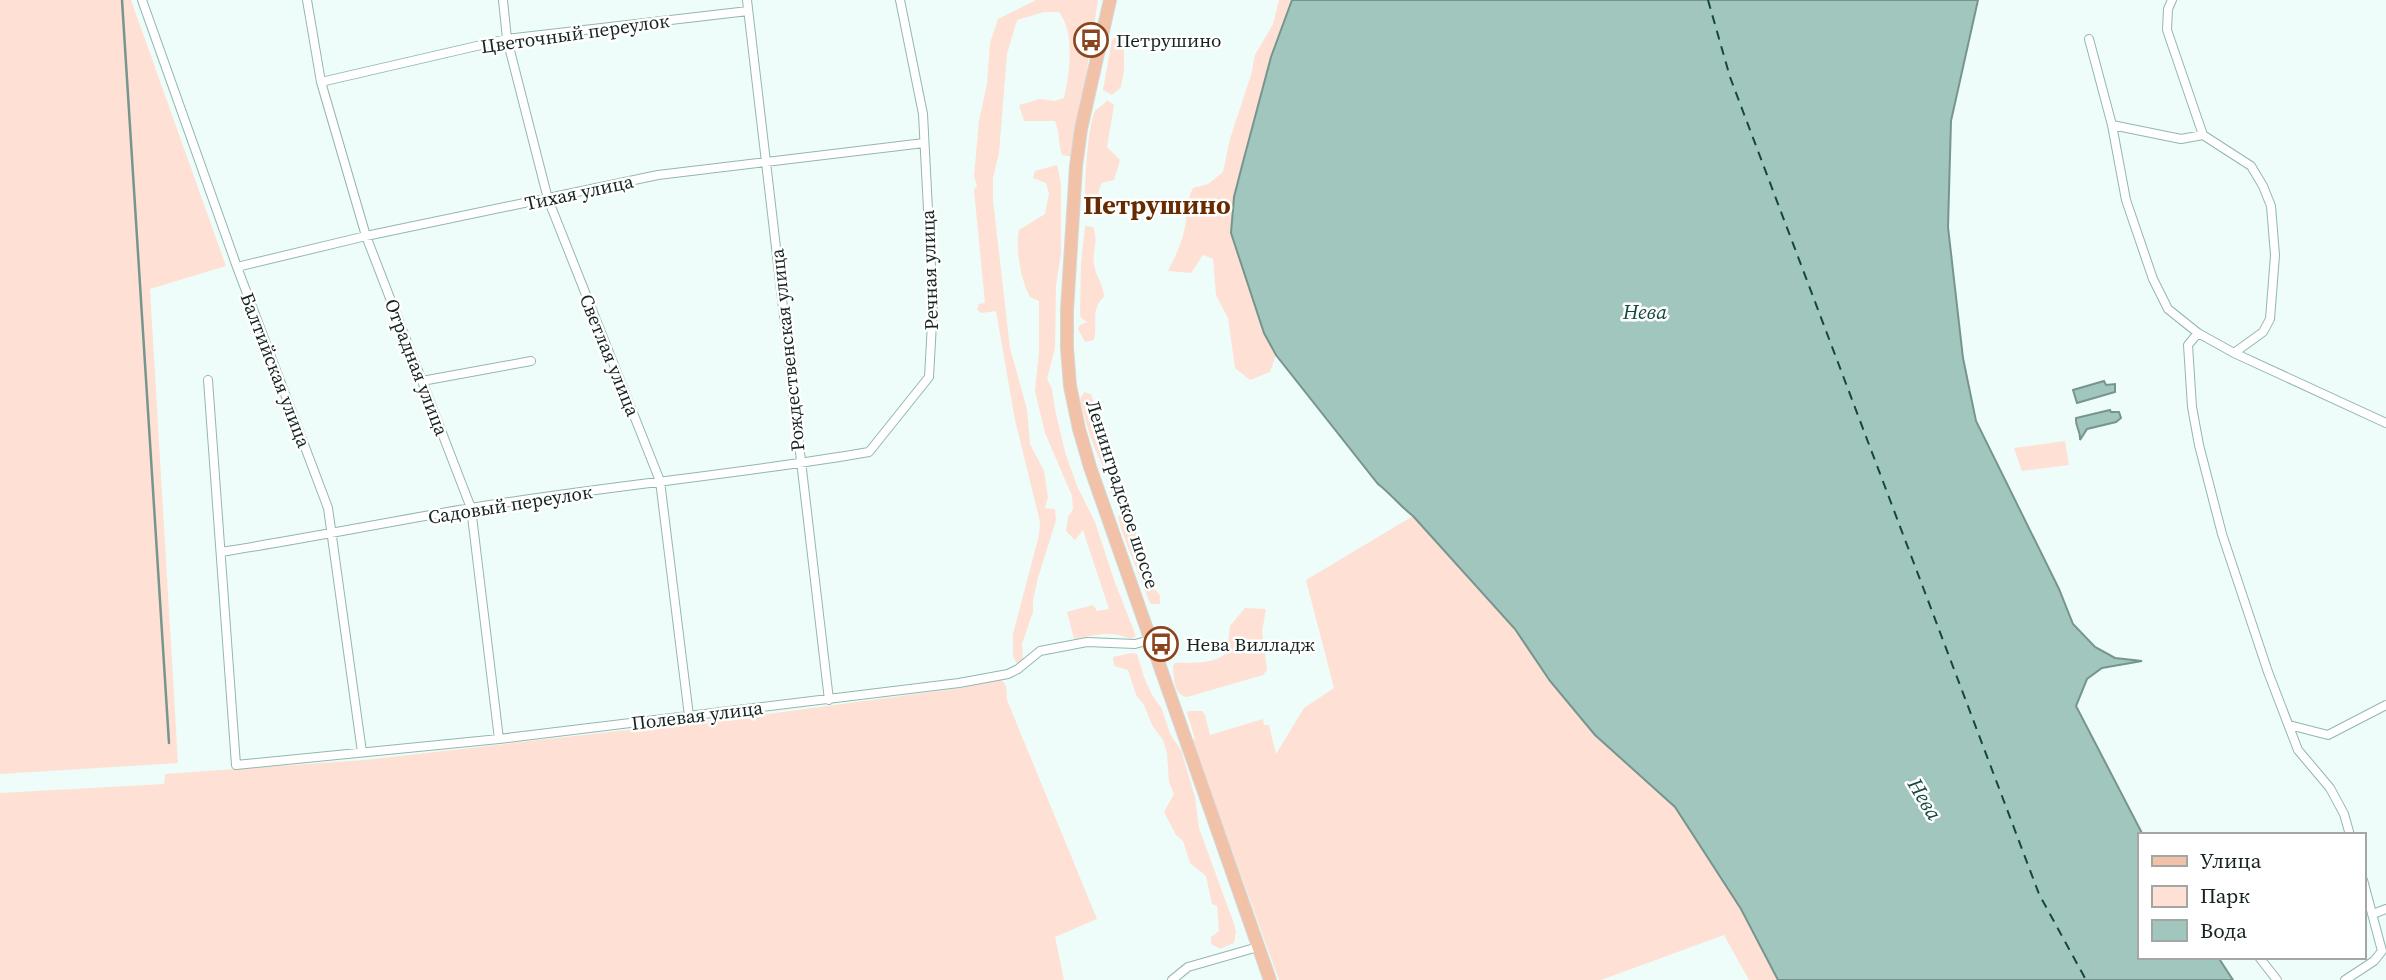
<svg xmlns="http://www.w3.org/2000/svg" width="2386" height="980" font-family="'Source Serif 4',serif">
<style>
.green{fill:#fee1d4}
.water{fill:#a1c6be;stroke:#77958f;stroke-width:2}
.lines{fill:none;stroke-linecap:round;stroke-linejoin:round}
.stream{stroke:#77958f;stroke-width:2.5}
.ferry{stroke:#124840;stroke-width:2;stroke-dasharray:9 7;stroke-linecap:butt}
.street-casing{stroke:#92b7af;stroke-width:10}
.primary-casing{stroke:#d5d8d7;stroke-width:14}
.street{stroke:#fff;stroke-width:8}
.primary{stroke:#f1c1a8;stroke-width:12}
.labels{text-anchor:middle;dominant-baseline:central;stroke-width:5;stroke-linejoin:round;paint-order:stroke}
.street-label{font-size:19px;fill:#162421;stroke:#fff}
.poi-label{font-size:19px;fill:#162421;stroke:#fff;text-anchor:start}
.water-label{font-size:21px;font-style:italic;fill:#124840;stroke:#fff}
.district-label{font-size:26px;font-weight:bold;fill:#682b01;stroke:#fff}
</style>
<rect width="100%" height="100%" fill="#eefdfa"/>
<path class="green" d="M 0,0 L 131,0 L 226,266 L 150,289 L 178,763 L 0,774 Z
M 1036,0 L 1098,0 L 1073,157 L 1062,155 C 1058,143 1060,133 1055,121 L 1024,121 L 1019,105 L 1040,99 L 1055,101 L 1064,98 C 1070,72 1075,33 1059,12 L 1044,12 L 1017,20 L 1007,54 L 999,153 L 993,178 L 993,200 L 1010,348 L 1027,409 L 1030,444 L 1044,471 L 1048,497 L 1045,508 L 1055,509 L 1056,520 L 1038,578 L 1033,600 L 1033,612 L 1022,644 L 1023,659 L 1022,666 L 1019,666 L 1013,657 L 1013,634 L 1039,535 L 1040,522 L 1015,420 L 996,311 L 982,313 L 977,310 L 979,304 L 985,303 L 974,190 L 977,186 L 974,176 L 979,121 L 987,84 L 990,43 L 998,19 Z
M 1279,0 L 1292,0 L 1271,57 L 1243,162 L 1234,197 L 1231,233 L 1264,333 L 1276,355 L 1270,372 L 1250,380 L 1235,368 L 1228,318 L 1216,295 L 1213,259 L 1203,255 L 1191,273 L 1168,271 C 1175,257 1182,243 1185,227 C 1188,213 1186,201 1193,188 L 1208,184 L 1223,172 L 1230,139 L 1251,75 L 1255,55 L 1273,24 Z
M 1115,38 L 1124,40 L 1124,70 L 1121,87 L 1112,95 L 1103,90 L 1112,40 Z
M 1107,100 L 1114,105 L 1107,147 L 1120,160 L 1114,180 L 1102,183 C 1095,194 1102,201 1097,210 L 1087,212 C 1082,201 1088,122 1095,111 C 1099,107 1104,105 1107,100 Z
M 1057,165 L 1061,184 L 1061,254 L 1056,285 L 1055,348 L 1047,379 L 1052,389 L 1055,409 L 1065,452 L 1077,486 L 1095,522 L 1114,580 L 1136,636 L 1131,639 C 1111,630 1095,635 1074,639 L 1067,612 L 1093,605 L 1097,611 L 1109,609 L 1083,530 L 1075,540 L 1066,531 L 1068,517 L 1073,509 L 1072,496 L 1045,433 L 1035,391 L 1039,351 L 1039,301 L 1030,297 C 1021,280 1015,249 1019,230 L 1045,214 L 1049,194 L 1046,183 L 1033,178 L 1035,171 Z
M 1085,226 L 1093,227 C 1099,242 1092,250 1094,265 C 1096,276 1104,286 1104,297 C 1090,309 1098,324 1094,340 L 1085,342 L 1078,329 L 1080,325 L 1087,322 L 1081,318 L 1080,314 L 1081,263 Z
M 1084,392 L 1091,394 L 1114,466 L 1112,474 L 1108,475 C 1094,453 1086,424 1080,399 Z
M 2065,441 L 2069,465 L 2022,471 L 2014,448 Z
M 1111,481 L 1120,482 L 1124,500 L 1120,502 C 1113,498 1107,488 1111,481 Z
M 1126,512 L 1130,515 L 1153,580 L 1152,586 L 1160,595 L 1160,604 L 1151,604 L 1149,601 L 1121,529 L 1118,516 Z
M 1413,516 L 1515,629 L 1550,681 L 1595,735 L 1675,807 L 1741,909 L 1778,980 L 1749,980 L 1724,935 L 1601,980 L 1279,980 L 1192,740 L 1195,739 L 1187,713 L 1189,711 L 1202,711 L 1205,715 L 1210,735 L 1263,719 L 1264,725 L 1269,725 L 1276,754 L 1304,708 L 1334,688 L 1306,580 Z
M 1245,608 L 1266,609 L 1262,632 L 1267,670 L 1263,675 L 1187,697 C 1173,695 1174,678 1173,666 L 1175,663 C 1193,662 1212,665 1227,653 L 1230,626 Z
M 1131,653 L 1137,654 L 1144,677 L 1152,695 L 1162,709 L 1170,734 L 1181,750 L 1195,797 L 1199,828 L 1234,924 L 1236,932 L 1234,943 L 1220,949 L 1211,944 L 1211,937 L 1219,931 L 1217,906 L 1212,904 L 1206,876 L 1190,863 L 1183,841 L 1176,835 L 1164,812 L 1174,794 L 1169,782 L 1167,753 L 1163,740 L 1152,725 L 1144,705 L 1136,695 L 1128,670 L 1114,666 L 1113,657 Z
M 1002,680 L 1006,686 L 1007,700 L 1097,919 L 1055,937 L 1064,980 L 0,980 L 0,793 L 164,784 L 165,774 L 364,760 L 768,714 L 960,688 Z"/>
<path class="water" d="M 1292,0 L 1978,0 L 1951,121 L 1948,227 L 1963,358 L 1976,421 L 2059,589 L 2073,624 L 2095,647 L 2115,658 L 2142,661 L 2102,668 L 2087,679 L 2076,706 L 2143,835 L 2139,835 L 2139,957 L 2218,957 L 2233,980 L 1778,980 L 1741,909 L 1675,807 L 1595,735 L 1550,681 L 1515,629 L 1413,516 C 1400,506 1391,494 1378,484 L 1276,355 L 1264,333 L 1231,233 L 1234,197 L 1243,162 L 1271,57 Z
M 2104,381 L 2106,385 L 2115,384 L 2115,392 L 2077,403 L 2073,390 Z
M 2110,410 L 2111,412 L 2119,412 L 2121,418 L 2116,422 L 2087,429 L 2080,440 C 2081,431 2075,427 2076,418 Z"/>
<g class="lines">
<path class="stream" d="M 122,0 L 169,743"/>
<path class="ferry" d="M 1708,0 L 1730,77 L 2039,894 L 2086,980"/>
<g class="street-casing">
<path id="street" d="M 142,0 L 237,267 L 328,508 L 362,752
M 307,0 L 321,82 L 366,236 L 471,508 L 499,739
M 503,0 L 507,39 L 548,199 L 660,481 L 689,716
M 747,0 L 829,700
M 2172,0 L 2168,9 L 2167,30 L 2203,135
M 2089,39 L 2112,125 L 2126,200 L 2153,279 L 2168,309 L 2198,333 L 2234,353 L 2386,423
M 321,82 L 507,39 L 748,11
M 2112,125 L 2181,139 L 2203,135 L 2251,166 L 2263,186 L 2271,206 L 2275,255 L 2270,319 L 2263,332 L 2234,353
M 237,267 L 366,236 L 658,175 L 924,143
M 2198,333 L 2188,345 L 2192,407 L 2199,445 L 2222,534 L 2268,672 L 2298,750 L 2330,788 L 2344,814 L 2350,835
M 208,380 L 236,765 L 499,739 L 959,683 L 1008,674 L 1018,669 L 1040,651 L 1087,642 L 1135,644 L 1150,640
M 422,381 L 531,361
M 221,552 C 304,539 387,522 471,508 C 603,486 737,475 869,452 L 929,377 L 933,305 L 923,114 L 900,0
M 2289,725 L 2328,735 L 2386,705
M 2373,914 L 2386,909
M 2259,957 L 2277,980
M 1172,980 L 1188,967 L 1258,947
M 2345,980 L 2374,961 L 2382,951 L 2363,880"/>
</g>
<g class="primary-casing">
<path id="primary" d="M 1110,0 L 1081,129 L 1076,166 L 1067,310 L 1067,348 L 1070,386 L 1079,429 L 1090,467 L 1270,980"/>
</g>
<use href="#street" class="street"/>
<use href="#primary" class="primary"/>
</g>
<defs>
<g id="bus-ring" transform="scale(1.75)"><circle r="9.5" fill="#fff" stroke="#8b451d" stroke-width="1.5"/><path d="M-5-6H5V4H4V6H2V4H-2V6H-4V4H-5ZM-3.5-4V0h7V-4ZM-3.5 1.2v1.5H-2V1.2ZM2 1.2v1.5H3.5V1.2Z" fill="#8b451d"/></g>
</defs>
<g fill-rule="evenodd">
<use href="#bus-ring" x="1091" y="40"/>
<use href="#bus-ring" x="1161" y="644"/>
</g>
<g class="labels">
<g class="street-label">
<text transform="translate(575 33) rotate(-8)">Цветочный переулок</text>
<text transform="translate(579 192) rotate(-12)">Тихая улица</text>
<text transform="translate(929 270) rotate(-92)">Речная улица</text>
<text transform="translate(787 350) rotate(-96)">Рождественская улица</text>
<text transform="translate(610 355) rotate(68)">Светлая улица</text>
<text transform="translate(417 367) rotate(69)">Отрадная улица</text>
<text transform="translate(276 370) rotate(69)">Балтийская улица</text>
<text transform="translate(1123 494) rotate(72)">Ленинградское шоссе</text>
<text transform="translate(510 504) rotate(-9)">Садовый переулок</text>
<text transform="translate(697 715) rotate(-7)">Полевая улица</text>
</g>
<g class="poi-label">
<text x="1116" y="40">Петрушино</text>
<text x="1186" y="644">Нева Вилладж</text>
</g>
<g class="water-label">
<text x="1645" y="311">Нева</text>
<text transform="translate(1925 799) rotate(59)">Нева</text>
</g>
<g class="district-label">
<text x="1157" y="205">Петрушино</text>
</g>
</g>
<rect x="2138" y="833" width="228" height="126" fill="#ffffff" stroke="#a2a7a6" stroke-width="2"/>
<rect x="2152" y="856" width="35" height="10" fill="#f1c1a8" stroke="#a2a7a6" stroke-width="2"/>
<text x="2200" y="868" font-size="21" fill="#162421">Улица</text>
<rect x="2152" y="886" width="35" height="21" fill="#fee1d4" stroke="#a2a7a6" stroke-width="2"/>
<text x="2200" y="903" font-size="21" fill="#162421">Парк</text>
<rect x="2152" y="920" width="35" height="21" fill="#a1c6be" stroke="#a2a7a6" stroke-width="2"/>
<text x="2200" y="938" font-size="21" fill="#162421">Вода</text>
</svg>
